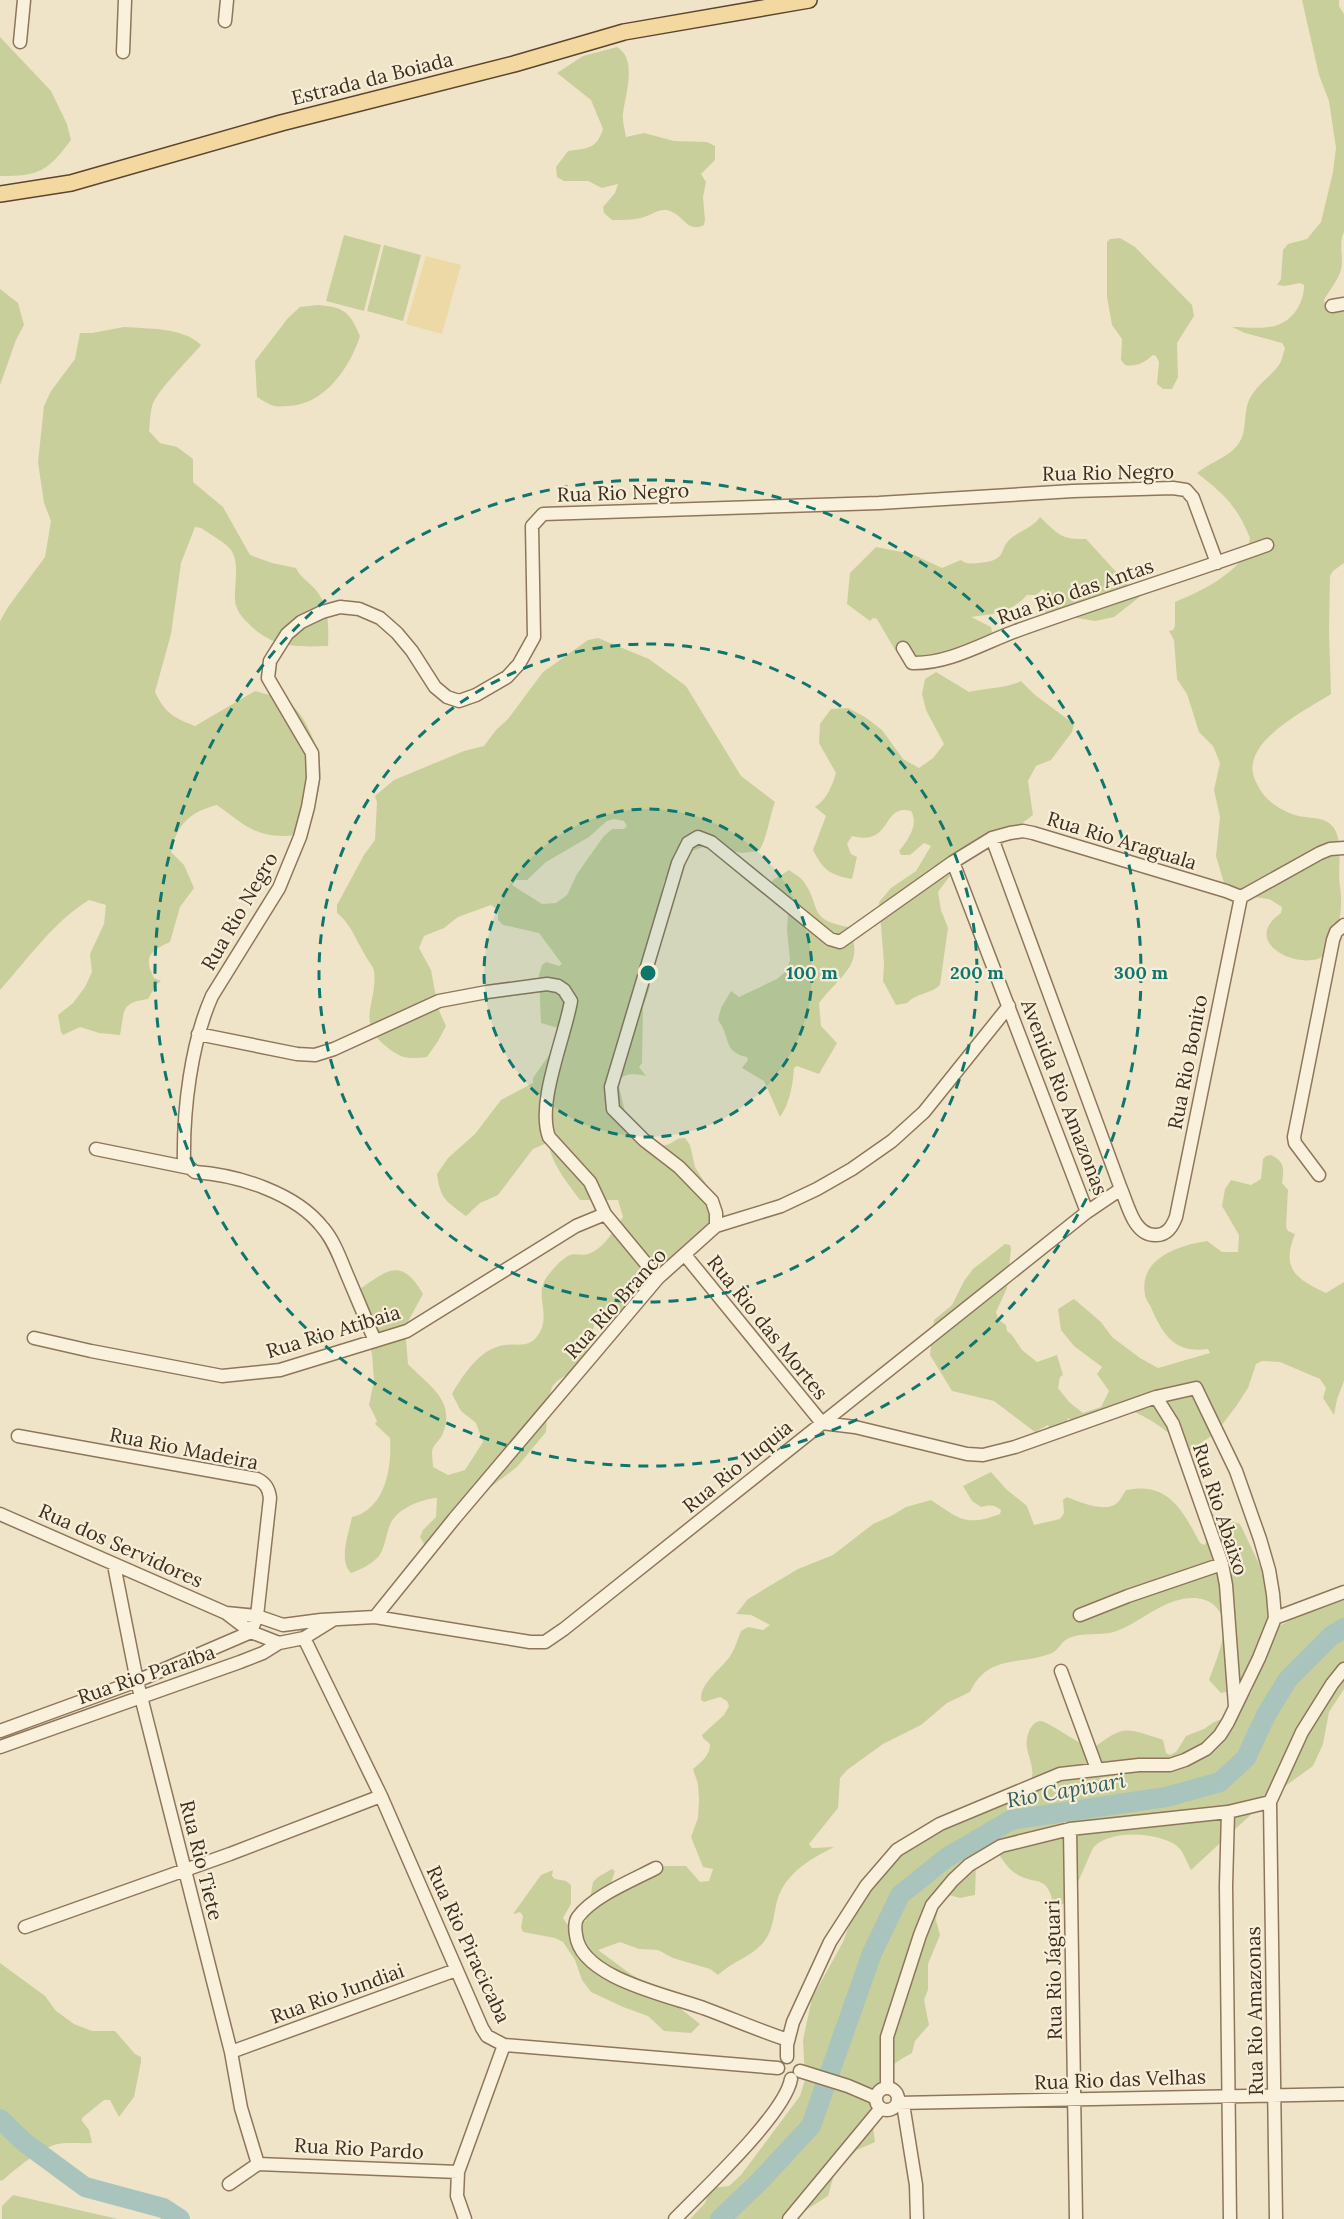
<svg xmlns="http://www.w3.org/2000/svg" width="1344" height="2219" font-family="Lora,serif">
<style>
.green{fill:#c9cf9b;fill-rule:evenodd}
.sand{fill:#ecd9a5}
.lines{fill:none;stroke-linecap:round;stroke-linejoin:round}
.river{stroke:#a9c4bc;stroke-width:20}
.minor-casing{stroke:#8d765c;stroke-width:15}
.major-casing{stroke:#5b4430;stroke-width:18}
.minor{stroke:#faf1dc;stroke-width:12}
.major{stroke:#f3d9a0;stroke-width:15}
.ring{fill:none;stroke:#0f766e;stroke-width:3;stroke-dasharray:10 8}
.labels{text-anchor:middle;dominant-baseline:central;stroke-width:4.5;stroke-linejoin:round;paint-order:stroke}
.street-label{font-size:20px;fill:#3d2e20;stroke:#f7eed8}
.water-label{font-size:21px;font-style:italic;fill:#2f5d5a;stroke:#f7eed8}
.centre{fill:#0f766e;stroke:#f7eed8;stroke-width:3}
.ring-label{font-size:18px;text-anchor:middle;font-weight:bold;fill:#0f766e;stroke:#f7eed8;stroke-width:4.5;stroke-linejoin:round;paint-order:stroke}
</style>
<rect width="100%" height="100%" fill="#f0e4c8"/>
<path class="green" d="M 1302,0 L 1339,0 L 1339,6 L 1344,14 L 1344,232 C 1338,244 1344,257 1341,270 C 1338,280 1329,291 1324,300 L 1327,308 L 1337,312 L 1344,306 L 1344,563 L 1333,571 L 1330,576 L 1329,632 L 1331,694 C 1306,710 1236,744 1256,782 C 1264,799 1275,807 1292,814 C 1306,820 1324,814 1334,828 C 1344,845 1337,867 1340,886 C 1343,908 1340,923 1332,943 C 1330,948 1329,952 1325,955 C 1302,973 1238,943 1281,913 L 1282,907 L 1269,899 L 1237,895 L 1224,883 L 1216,856 L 1220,817 L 1214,790 L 1220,763 L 1213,746 L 1199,732 L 1187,694 L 1177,679 L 1174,640 L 1169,631 L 1173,630 L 1175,626 L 1175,602 C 1199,592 1229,578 1245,555 C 1248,551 1249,543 1250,538 C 1237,506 1224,494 1197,473 C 1208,464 1227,457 1235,448 C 1249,434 1242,417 1249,400 C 1256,385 1269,378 1279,365 C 1282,361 1283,354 1285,348 L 1282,343 L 1245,333 L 1232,327 C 1256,327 1279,333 1295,312 C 1301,304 1304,295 1304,285 L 1300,283 L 1285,286 L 1277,285 L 1281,279 L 1283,250 L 1288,244 L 1307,239 L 1321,222 L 1333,172 L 1336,148 L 1329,101 L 1319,75 Z
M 0,37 L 51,91 L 67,124 L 71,140 C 47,172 39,176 0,176 Z
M 617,47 C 638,59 625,95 623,114 C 622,121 625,130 626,137 L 644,133 L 674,141 L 707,142 L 715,146 L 715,160 L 701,174 L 706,182 L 703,197 L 705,220 L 704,225 C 688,233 684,217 672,212 C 660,206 652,216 641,218 C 632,220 622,220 612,220 L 604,213 L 603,207 L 615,193 L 618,184 L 602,188 L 588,181 L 564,181 L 557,177 L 556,167 L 568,151 C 587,148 596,150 603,129 L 591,100 L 557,73 L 583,56 Z
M 344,235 L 381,245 L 364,311 L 326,301 Z
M 1120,238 L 1135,247 L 1192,305 L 1194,316 L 1177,343 L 1178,377 L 1172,389 L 1163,389 L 1157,384 L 1159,362 L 1156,356 L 1153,355 C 1144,363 1136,367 1125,365 L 1121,360 L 1122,339 L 1112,325 L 1107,297 L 1107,242 L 1110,239 Z
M 384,245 L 421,255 L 403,321 L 367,311 Z
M 0,289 L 18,303 L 24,325 L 16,340 L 0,385 Z
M 318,305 C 344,307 350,312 360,336 C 350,367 325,405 288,406 C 283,406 278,407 274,406 C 268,404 262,400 257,397 L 255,361 L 288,318 L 300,307 Z
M 124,327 C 148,329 183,327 201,345 C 189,360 157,390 152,406 C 150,414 150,423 149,431 L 160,443 L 177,447 L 193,459 L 193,482 L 223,507 L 250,555 L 272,563 L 296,568 C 300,577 308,581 315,589 C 329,605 329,626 328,646 C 295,647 272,648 248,623 C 242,618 235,608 235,600 C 234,585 240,563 231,550 C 226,543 208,533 201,528 L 195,527 L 181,563 L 171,634 L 155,692 C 165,713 174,718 195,726 L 255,691 C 265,694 277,696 286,701 C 297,707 304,719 309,730 C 329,769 322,801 297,835 C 258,840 246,826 217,805 C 190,812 177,824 171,852 L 184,865 L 194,888 L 180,907 L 170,942 C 150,951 143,957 154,978 L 161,981 L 156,985 L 148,999 C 120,1003 125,1010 120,1035 L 99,1033 L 80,1027 L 63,1035 L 61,1032 L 58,1015 L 73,1003 L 85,987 L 92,972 L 90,954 L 104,924 L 106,905 L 89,900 C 53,922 28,959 0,990 L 0,621 L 8,607 L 45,557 L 51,521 L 44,503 L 38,462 L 44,406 L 51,391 L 75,359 L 80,333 L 92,333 Z
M 1040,517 C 1058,534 1061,540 1086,539 L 1129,586 L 1142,595 L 1114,617 L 1095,621 L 1046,613 L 1044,609 L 1049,596 L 1043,589 L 1036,595 L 1027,595 C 1011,613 994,614 971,617 L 991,627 L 992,632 L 989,637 L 947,660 L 902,656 L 895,650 L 877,619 L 873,618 L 870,621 L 847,604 L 850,573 L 876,547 L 912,554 L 942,568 L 961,560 C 967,565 972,563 979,563 C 1011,560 996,548 1014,536 C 1024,529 1033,527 1040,517 Z
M 598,638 L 649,659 L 686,686 L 741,776 L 775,802 C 768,821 769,833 759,851 L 742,853 L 706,846 L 689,852 L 664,881 L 660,900 L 658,939 L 649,990 L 643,1007 L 642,1063 L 639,1067 L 646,1076 C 636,1074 624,1072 618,1082 L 631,1138 L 651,1146 C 657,1144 661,1146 666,1145 C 674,1143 676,1137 685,1138 L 690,1145 L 695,1167 L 718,1203 L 713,1208 L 706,1239 L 681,1267 L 652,1278 L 639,1290 L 619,1322 L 609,1346 L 611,1332 L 603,1315 L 599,1314 L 597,1316 L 585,1356 L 579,1367 L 557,1381 L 552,1387 L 548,1401 L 546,1432 L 517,1467 L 487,1490 L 431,1544 L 424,1544 L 420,1537 L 423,1530 L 436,1517 L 437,1498 C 421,1499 396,1509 390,1525 C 386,1534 385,1548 379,1556 C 372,1564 362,1569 351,1573 C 338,1560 349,1533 352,1517 C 386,1509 392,1466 390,1438 L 375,1424 L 377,1421 L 369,1405 L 374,1380 L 372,1354 L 364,1325 L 352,1294 C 382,1276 399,1251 423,1294 L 405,1327 L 408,1364 C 428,1385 456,1400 443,1433 C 441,1439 435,1443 433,1448 C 431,1453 433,1461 433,1467 L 448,1475 L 465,1470 L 483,1442 L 476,1423 L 461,1411 L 452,1394 C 463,1375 480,1348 505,1345 C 518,1343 528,1349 538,1335 C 552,1316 534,1296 546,1278 C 552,1270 561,1259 570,1255 C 575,1253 583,1256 588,1254 C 604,1249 614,1230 623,1217 L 618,1200 L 580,1200 C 568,1183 550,1163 549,1142 L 533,1149 L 498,1195 L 480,1203 L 466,1216 C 447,1202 440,1199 437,1174 L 448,1158 L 475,1134 L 501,1100 L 533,1083 L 533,1078 L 563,1035 L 558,1028 L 541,1023 L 539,975 L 542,965 L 546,962 L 559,966 L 562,964 L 539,933 L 503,925 L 498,920 L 498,910 L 491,905 L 458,917 L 444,928 L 424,936 L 419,948 L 431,970 L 438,1008 L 446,1026 L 438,1041 L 427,1057 C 409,1059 402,1059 388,1048 C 354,1022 378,1004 374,971 C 373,966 368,961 365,955 C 356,940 351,924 337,913 L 337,905 L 364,855 L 375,840 L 377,802 L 375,796 L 394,780 L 464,751 L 484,746 L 496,730 L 508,719 L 543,672 L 588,640 ZM 614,819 L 624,821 L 627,826 L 624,829 L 612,829 L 603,837 L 577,874 L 567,895 L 556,903 L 542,904 L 512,885 L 516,880 L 527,880 L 546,862 L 589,837 L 607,821 Z
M 936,672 L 969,692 C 985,688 1009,688 1021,681 L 1035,695 L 1074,724 L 1072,732 L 1051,760 L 1036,766 L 1028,781 L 1033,815 L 1017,827 L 1002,845 L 989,840 L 961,861 L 938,892 L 941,910 L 948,928 L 940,985 C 931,994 916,993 907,1003 L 896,1005 L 883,981 L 884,963 L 879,902 L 891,888 L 916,871 L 931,846 L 924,843 L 910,855 L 901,855 L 899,851 C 908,840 919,825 911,811 C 881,803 893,847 852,836 L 847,844 L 851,854 L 857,857 L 852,879 C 830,875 823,870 813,850 L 826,816 L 815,807 C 827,799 832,786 836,773 L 819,743 L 820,724 L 831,709 L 848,708 L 865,717 L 882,730 L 903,759 L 919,768 L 933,758 L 944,744 L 926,710 L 922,694 L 925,679 Z
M 789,870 C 794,874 801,877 804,882 C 822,908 807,919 848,927 C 867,964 840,975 819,1003 L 821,1026 L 837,1043 L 819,1074 L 797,1066 L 794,1068 C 793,1084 790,1103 780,1117 L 764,1081 L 742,1068 L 748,1060 L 747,1057 C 722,1052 731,1036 718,1020 L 721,1008 L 731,991 L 739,997 L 777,979 L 786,971 L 790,960 L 787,930 L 788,913 L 777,900 L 766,891 L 773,880 Z
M 1271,1155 C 1285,1162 1284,1168 1282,1183 L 1288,1190 L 1286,1227 L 1288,1231 L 1295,1234 C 1281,1269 1295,1278 1326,1293 L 1344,1282 L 1344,1381 L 1337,1399 L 1334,1415 L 1323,1398 L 1326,1388 L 1320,1379 L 1280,1362 L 1262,1361 L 1256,1364 L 1248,1388 L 1237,1405 L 1216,1433 L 1187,1452 C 1171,1432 1152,1419 1128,1409 L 1078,1425 L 1068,1418 L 1060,1438 L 1054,1436 L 1048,1425 L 1035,1432 L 994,1401 L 952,1391 L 930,1355 L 934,1320 L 952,1305 L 964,1281 L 973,1269 L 1005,1244 L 1010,1245 L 1011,1249 L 1007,1288 L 996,1312 L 998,1319 L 1006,1325 L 1007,1331 L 1012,1335 L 1022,1350 L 1037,1362 L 1057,1355 L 1063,1375 L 1060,1377 L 1058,1388 L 1069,1402 L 1083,1413 L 1101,1407 L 1109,1391 L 1097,1374 L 1102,1367 L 1074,1346 L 1061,1330 L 1058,1309 L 1074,1299 L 1101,1322 L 1112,1337 L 1140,1358 L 1158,1368 L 1210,1353 L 1208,1349 C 1176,1353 1165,1338 1153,1312 C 1151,1306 1146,1300 1145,1295 C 1138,1258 1180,1245 1207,1241 L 1222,1252 L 1238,1252 L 1239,1235 L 1222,1206 L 1225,1189 L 1231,1180 L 1251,1185 L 1261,1179 L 1263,1159 L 1266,1156 Z
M 991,1472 L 1006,1489 L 1027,1506 L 1034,1525 L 1060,1519 L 1064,1513 L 1063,1500 L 1067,1497 C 1079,1502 1107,1514 1118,1502 C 1121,1499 1124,1493 1126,1490 C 1169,1481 1183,1511 1200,1543 L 1205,1545 L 1207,1540 L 1203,1511 L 1240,1524 L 1262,1570 L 1271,1619 L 1275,1627 C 1284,1625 1286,1622 1293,1618 C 1309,1608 1328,1604 1344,1595 L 1344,1689 L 1329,1712 L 1323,1744 L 1313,1766 L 1270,1797 L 1191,1870 C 1187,1863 1183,1850 1177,1846 C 1157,1832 1110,1829 1093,1848 L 1070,1900 L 1061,1905 L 1053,1903 C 1047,1873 1034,1886 1015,1873 C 1007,1868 1002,1858 996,1851 L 976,1865 L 975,1895 L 960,1898 L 945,1894 L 939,1900 L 936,1920 L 940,1935 L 928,1964 L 928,1990 L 924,2000 L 929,2025 L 915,2041 L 912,2053 C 871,2074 869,2099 875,2142 L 857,2150 L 835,2171 L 828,2196 L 792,2219 L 690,2219 L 705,2203 L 711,2188 L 729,2186 L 741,2175 L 800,2096 L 805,2080 L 803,2040 L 812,1998 L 843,1942 L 854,1912 L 873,1879 L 921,1837 L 1031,1780 C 1035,1770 1029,1759 1027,1748 C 1026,1742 1027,1735 1030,1729 C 1033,1725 1035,1721 1041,1721 C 1046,1721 1083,1745 1091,1750 C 1124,1725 1124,1727 1163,1740 L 1166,1753 L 1170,1755 L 1176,1752 L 1186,1736 L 1204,1729 L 1214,1722 L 1235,1714 L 1251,1693 L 1257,1678 L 1257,1674 L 1235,1690 L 1221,1693 L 1209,1680 C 1214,1667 1224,1641 1224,1628 C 1223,1600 1198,1593 1175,1601 C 1153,1608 1135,1625 1114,1632 C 1099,1636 1082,1632 1069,1638 C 1061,1641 1059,1650 1052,1653 C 1021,1666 988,1653 970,1692 L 947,1703 L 921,1725 L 883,1744 L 847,1770 L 840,1778 L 838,1808 L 809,1844 L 812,1848 L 834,1847 C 811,1859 790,1870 779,1895 C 773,1911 775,1929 763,1943 C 752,1956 732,1962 718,1975 L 710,1969 L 673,1958 L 658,1950 L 639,1949 L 620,1942 L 598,1950 L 632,1975 L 649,1984 L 700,2024 L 691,2033 L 664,2031 L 648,2016 L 623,2007 L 591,1992 L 582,1980 L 575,1960 L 563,1942 L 555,1938 L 523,1932 L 521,1928 L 523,1916 L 520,1912 L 513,1914 L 541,1875 L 553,1870 L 552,1876 L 555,1879 L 566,1881 L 571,1885 L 571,1904 L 563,1918 L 567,1924 L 586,1921 L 593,1882 L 598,1877 L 612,1869 L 615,1871 L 611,1883 L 613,1887 L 629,1879 L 635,1870 L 648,1866 L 686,1866 L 700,1882 L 709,1881 L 713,1869 L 703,1867 L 691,1837 L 698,1818 L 699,1800 L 698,1784 L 693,1769 C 701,1762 710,1756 710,1744 L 703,1738 L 702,1735 L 724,1715 L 729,1706 L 727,1701 L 720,1697 L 704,1702 L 701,1700 C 700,1681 724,1668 732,1653 C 736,1646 738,1638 741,1631 L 748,1627 L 763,1630 L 770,1625 L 751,1615 L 736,1614 L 748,1599 L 798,1569 L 833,1555 L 873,1524 L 891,1516 L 906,1507 L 931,1500 C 960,1519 965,1527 1000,1514 L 1001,1510 C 994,1504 989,1505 981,1507 L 972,1501 L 963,1486 Z
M 0,1963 L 45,1996 L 56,2011 L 74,2024 L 92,2031 L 115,2031 L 135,2054 L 141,2057 L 141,2062 L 134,2097 L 119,2117 L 110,2100 L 104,2100 L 82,2118 L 82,2121 L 89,2130 L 92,2143 C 81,2144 68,2142 58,2144 C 42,2147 14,2170 2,2181 L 0,2180 Z
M 13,2195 L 118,2219 L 2,2219 L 2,2206 Z"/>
<path class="sand" d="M 426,256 L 461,265 L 442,334 L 406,324 Z"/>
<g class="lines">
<path class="river" d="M 0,2119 L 24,2142 L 85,2187 L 163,2208 L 180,2219
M 720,2219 L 759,2182 L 811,2126 L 872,1953 L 900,1895 L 946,1858 L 1011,1820 L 1166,1797 L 1220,1782 L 1246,1758 L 1266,1715 L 1288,1679 L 1331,1636 L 1344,1628"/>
<g class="minor-casing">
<path id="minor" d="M 225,21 L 227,0
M 20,42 L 24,0
M 123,52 L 125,0
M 1332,306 L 1344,304
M 903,648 L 912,663 C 949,664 983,643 1016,631 C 1099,601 1184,575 1267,545
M 992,838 L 1121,1189 C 1128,1205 1134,1236 1156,1235 C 1167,1235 1172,1227 1176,1217 L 1241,897 L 1320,853 L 1330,849 L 1344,848
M 953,862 L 1087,1212
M 198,1034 L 297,1054 L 315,1055 L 334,1049 L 439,1001 L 487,992 L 547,984 L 558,986 L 564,990 L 571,1001 C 565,1037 536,1103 549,1137 L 590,1182 L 605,1214
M 96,1149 L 190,1168 L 195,1172 C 238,1175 296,1193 323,1228 C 335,1242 341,1261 348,1277 C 357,1298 366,1320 375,1341
M 190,1168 L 184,1162 C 183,1110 191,1043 212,996 L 279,888 L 300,837 L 308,807 L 313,778 L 312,753 L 268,678 L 270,661 L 287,634 L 301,622 L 322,612 L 340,607 L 359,609 L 380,618 L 397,633 L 412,651 L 435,687 L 447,697 L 459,701 L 476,695 L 507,677 L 519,664 L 534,637 L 532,526 L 543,514 L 879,503 L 1073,491 L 1173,488 L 1186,490 L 1193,498 L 1217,563
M 1319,1175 L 1295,1143 L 1294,1137 L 1333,940 L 1336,932 L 1344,925
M 716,1226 L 716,1213 L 712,1201 L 679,1167 L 644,1140 L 613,1109 L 611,1087 L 678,863 L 688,843 L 698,837 L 711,842 L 830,939 L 840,942 L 953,862 L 992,838 L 1010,833 L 1023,831 L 1033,833 L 1226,891 L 1241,897
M 685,1255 L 822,1423 L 855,1427 L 967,1454 L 983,1455 L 1015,1447 L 1156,1397 L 1173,1424 L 1222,1564 L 1226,1585 L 1235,1706
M 34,1338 L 91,1351 L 222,1376 L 280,1370 L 407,1331 L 576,1226 L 605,1214 L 658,1278
M 18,1436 L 257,1479 C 266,1483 269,1489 270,1498 L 257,1616 L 251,1632
M 0,1514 L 226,1613 L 251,1632 L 279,1643
M 114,1565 L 137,1681 L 231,2052 L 241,2108 L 258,2164
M 226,1613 L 257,1616 L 283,1625 L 321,1620 L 375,1617 L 530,1642 L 545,1642 L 564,1629 L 1087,1212 L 1121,1189
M 1080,1615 L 1128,1596 L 1222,1564
M 375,1617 L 454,1519 L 658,1278 L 716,1226 L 781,1206 L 817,1189 L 852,1169 L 892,1141 L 924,1112 L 1009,1006
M 1275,1618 L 1344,1592
M 304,1638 L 381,1796 L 482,2028 L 487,2036 L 504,2045 L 778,2068
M 1061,1671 L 1097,1769
M 0,1731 L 137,1681 L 251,1632
M 0,1747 L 240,1662 L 263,1653 L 279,1643 L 304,1638 L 333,1620
M 1270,1802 L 1276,2219
M 1228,1812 L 1226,1886 L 1230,2219
M 1070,1829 L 1076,2219
M 656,1868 C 633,1880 593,1896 578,1917 C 575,1921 575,1929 576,1935 C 581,1979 672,1996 706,2009 C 733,2019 760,2031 788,2040
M 25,1927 L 230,1854 L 381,1796
M 231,2052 L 456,1970
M 787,2057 L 787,2045 L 793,2022 L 830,1942 L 866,1886 L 897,1850 L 940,1824 L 1060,1774 L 1139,1765 L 1170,1765 L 1185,1760 L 1206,1749 L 1220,1735 L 1228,1722 L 1259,1658 L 1275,1618 L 1273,1594 L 1269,1570 L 1260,1539 L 1236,1471 L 1196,1388 L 1156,1397
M 800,2071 L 848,2086 L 876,2098
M876 2099a11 11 0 1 1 22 0a11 11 0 1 1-22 0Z
M 887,2088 L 887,2037 L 920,1935 L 932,1905 L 953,1880 L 969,1865 L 1001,1846 L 1070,1829 L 1228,1812 L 1270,1802 L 1302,1732 L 1332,1684 L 1344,1669
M 898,2103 L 1344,2094
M 903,2104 L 916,2185 L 917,2219
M 258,2164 L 458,2172
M 229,2184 L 258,2164
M 465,2219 L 457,2196 L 458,2172 L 504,2045
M 675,2219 C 702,2191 785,2114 791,2079
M 789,2219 L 881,2108"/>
</g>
<g class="major-casing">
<path id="major" d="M 0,194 L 71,183 L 281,123 L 514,64 L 624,32 L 809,0"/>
</g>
<use href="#minor" class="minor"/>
<use href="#major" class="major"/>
</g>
<circle cx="648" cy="973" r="164" fill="#0f766e" fill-opacity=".12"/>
<g class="ring">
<circle cx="648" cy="973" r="164"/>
<circle cx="648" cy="973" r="329"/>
<circle cx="648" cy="973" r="493"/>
</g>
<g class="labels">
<g class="street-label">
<text transform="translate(372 78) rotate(-14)">Estrada da Boiada</text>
<text transform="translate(1108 472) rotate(-1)">Rua Rio Negro</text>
<text transform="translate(623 492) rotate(-2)">Rua Rio Negro</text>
<text transform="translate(1075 591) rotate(-19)">Rua Rio das Antas</text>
<text transform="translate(1122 840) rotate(17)">Rua Rio Araguala</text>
<text transform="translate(239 911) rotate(-60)">Rua Rio Negro</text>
<text transform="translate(1187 1062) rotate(-79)">Rua Rio Bonito</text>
<text transform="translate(1065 1097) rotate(69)">Avenida Rio Amazonas</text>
<text transform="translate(615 1303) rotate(-48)">Rua Rio Branco</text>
<text transform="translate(768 1327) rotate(51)">Rua Rio das Mortes</text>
<text transform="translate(333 1331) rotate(-17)">Rua Rio Atibaia</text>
<text transform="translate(184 1448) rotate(11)">Rua Rio Madeira</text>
<text transform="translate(737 1466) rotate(-39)">Rua Rio Juquia</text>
<text transform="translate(1221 1509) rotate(72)">Rua Rio Abaixo</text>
<text transform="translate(121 1545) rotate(24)">Rua dos Servidores</text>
<text transform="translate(146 1674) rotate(-19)">Rua Rio Paraíba</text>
<text transform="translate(202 1860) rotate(76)">Rua Rio Tiete</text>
<text transform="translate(469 1944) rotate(65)">Rua Rio Piracicaba</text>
<text transform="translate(1053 1970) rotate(-91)">Rua Rio Jáguari</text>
<text transform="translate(337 1993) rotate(-20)">Rua Rio Jundiai</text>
<text transform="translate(1254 2011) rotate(-91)">Rua Rio Amazonas</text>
<text transform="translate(1120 2079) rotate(-2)">Rua Rio das Velhas</text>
<text transform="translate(359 2148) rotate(3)">Rua Rio Pardo</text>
</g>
<g class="water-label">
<text transform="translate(1066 1790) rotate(-10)">Rio Capivari</text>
</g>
</g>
<circle cx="648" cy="973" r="9" class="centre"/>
<g class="ring-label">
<text x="812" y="979">100 m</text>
<text x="977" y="979">200 m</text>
<text x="1141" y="979">300 m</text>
</g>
</svg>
